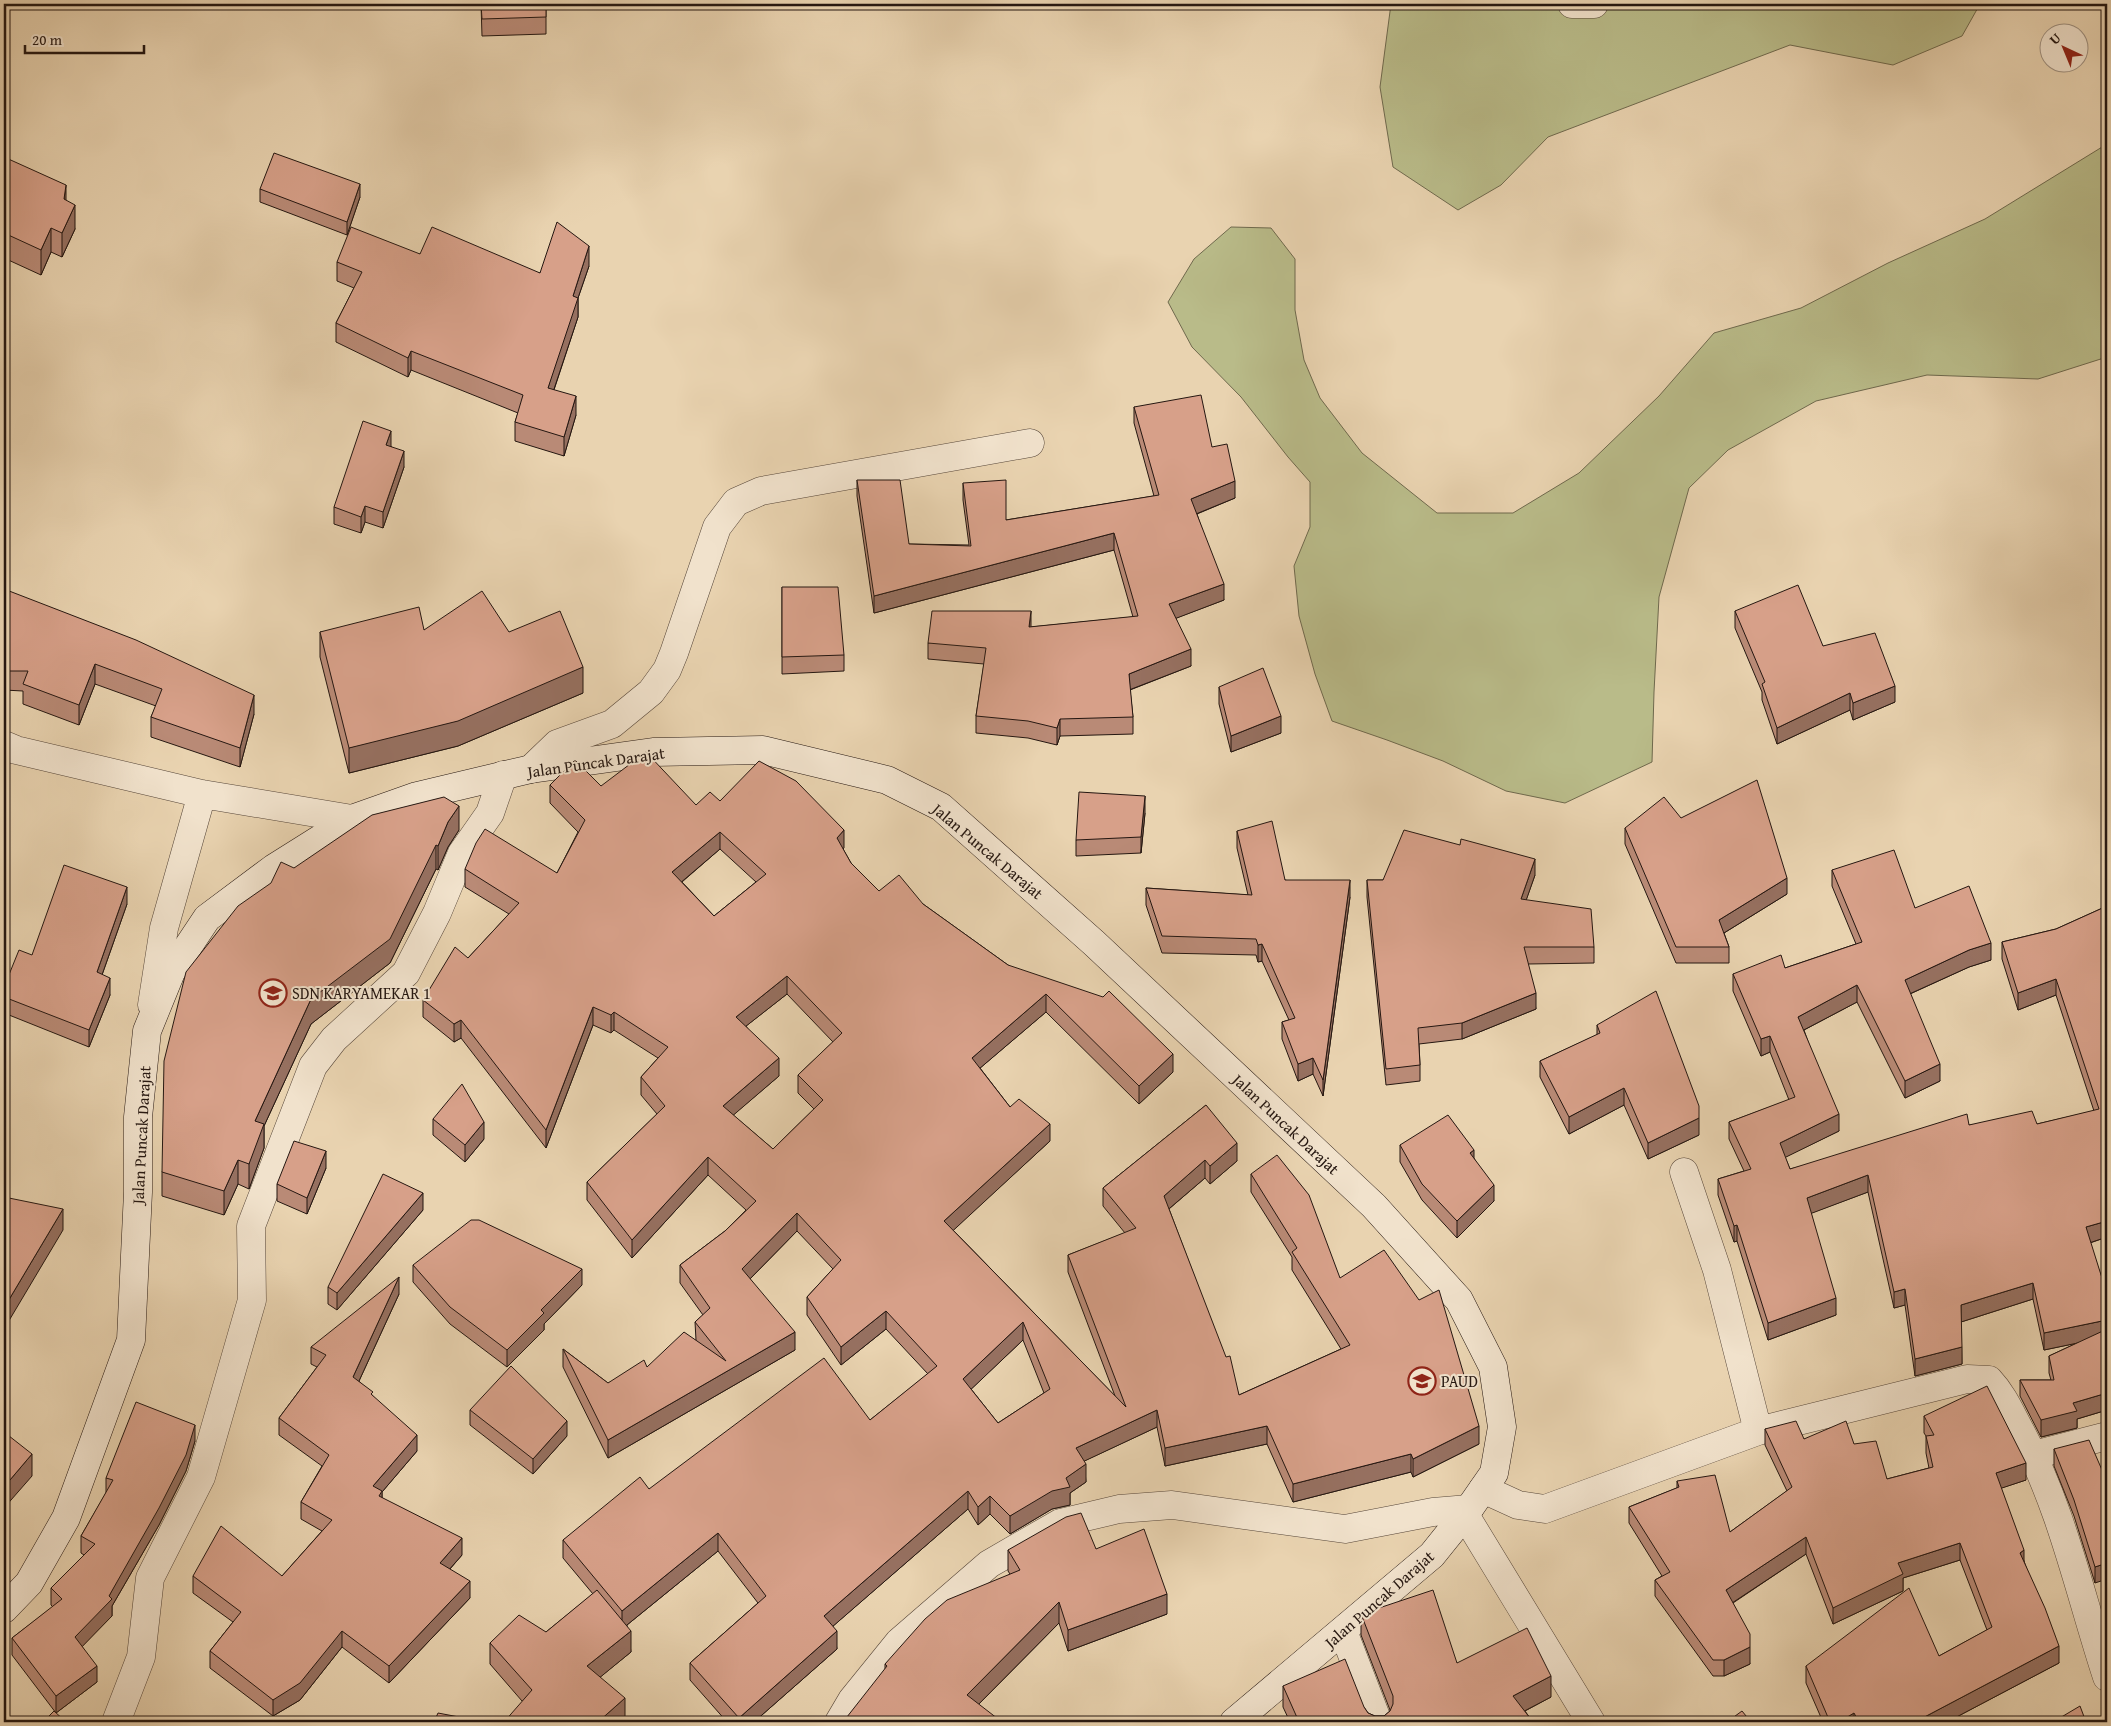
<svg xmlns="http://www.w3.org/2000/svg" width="2111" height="1726" font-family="'Gentium Book Plus',serif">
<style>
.green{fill:#b9bb89;stroke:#6f694d}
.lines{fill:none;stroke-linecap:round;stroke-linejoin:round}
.street-casing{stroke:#564639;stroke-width:29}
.secondary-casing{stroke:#251711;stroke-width:29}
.street{stroke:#f1e2cc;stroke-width:28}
.secondary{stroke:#f1e2cc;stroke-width:28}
.wall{fill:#b98a76;stroke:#251711;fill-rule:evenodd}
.shaded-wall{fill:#967060;stroke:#251711}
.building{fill:#d7a089;stroke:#251711;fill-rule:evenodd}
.labels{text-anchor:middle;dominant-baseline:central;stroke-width:4;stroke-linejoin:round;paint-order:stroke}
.street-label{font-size:16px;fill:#251711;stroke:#f1e2cc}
.poi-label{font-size:16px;fill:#251711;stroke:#f1e2cc;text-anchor:start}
</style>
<rect width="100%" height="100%" fill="#e9d3b0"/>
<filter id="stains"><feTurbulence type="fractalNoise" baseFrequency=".004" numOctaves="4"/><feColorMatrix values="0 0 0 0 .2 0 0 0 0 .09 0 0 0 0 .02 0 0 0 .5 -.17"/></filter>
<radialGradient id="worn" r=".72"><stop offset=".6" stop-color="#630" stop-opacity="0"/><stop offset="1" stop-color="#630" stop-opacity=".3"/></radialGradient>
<path class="green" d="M 1391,4 L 1980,4 L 1962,36 L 1893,65 L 1790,45 L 1548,137 L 1501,185 L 1458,210 L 1393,167 L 1380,87 Z
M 2107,144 L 2107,357 L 2038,379 L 1927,375 L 1816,401 L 1728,450 L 1689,488 L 1659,597 L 1654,692 L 1652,762 L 1565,803 L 1506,791 L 1443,761 L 1387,740 L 1332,721 L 1315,674 L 1299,616 L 1294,566 L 1310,527 L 1310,482 L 1288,457 L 1241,397 L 1192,347 L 1168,302 L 1194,259 L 1231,227 L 1271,228 L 1295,259 L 1295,310 L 1304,360 L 1320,398 L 1362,453 L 1437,513 L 1513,513 L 1579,473 L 1659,396 L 1714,333 L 1801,308 L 1888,263 L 1985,219 Z"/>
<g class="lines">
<g class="street-casing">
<path id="street" d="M 1572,4 L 1594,4
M 4,745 L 16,750 L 202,794 L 352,819
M 531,769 L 557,744 L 612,724 L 651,692 L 667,670 L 674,653 L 717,527 L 736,502 L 761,491 L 1030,443
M 152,1005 L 164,928 L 202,794
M 1684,1172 L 1717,1270 L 1758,1431
M 2034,1455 L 2107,1436
M 1483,1489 L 1518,1505 L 1545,1509 L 1758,1431 L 1967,1379 L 1989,1380 C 2004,1396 2011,1414 2021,1432 C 2062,1508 2080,1595 2107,1677
M 1465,1515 L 1591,1722
M 1343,1631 L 1378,1722
M 116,1722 L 141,1657 L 150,1578 L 201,1477 L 252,1300 L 251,1226 L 313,1066 L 334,1039 L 406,973 L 437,913 L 462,853 L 490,813 L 503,775
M 839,1722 L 852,1700 L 899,1642 L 989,1564 L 1060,1523 L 1119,1509 L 1172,1505 L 1345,1529 L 1433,1512 L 1469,1509"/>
</g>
<g class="secondary-casing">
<path id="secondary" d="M 4,1609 L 29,1583 L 66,1518 L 131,1340 L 138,1192 L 138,1117 L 147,1031 L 171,972 L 207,918 L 274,868 L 352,819 L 417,796 L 531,769 L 653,752 L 763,750 L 887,780 L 941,807 L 1094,943 L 1374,1206 L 1459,1300 L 1493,1367 L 1502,1427 L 1494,1473 L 1469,1509 L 1432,1555 L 1234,1722"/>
</g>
<use href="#street" class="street"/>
<use href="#secondary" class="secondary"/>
</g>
<path class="wall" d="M 284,4 L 295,4 L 293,9 Z
M 481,4 L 546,4 L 546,34 L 482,36 Z
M 4,157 L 66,200 L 75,229 L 62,257 L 51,252 L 41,275 L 4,258 Z
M 260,189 L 360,197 L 347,235 L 260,202 Z
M 420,254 L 540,273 L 589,266 L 578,298 L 578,317 L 554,390 L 576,415 L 564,456 L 515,441 L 515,422 L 518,413 L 411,370 L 408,377 L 336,342 L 336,323 L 354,288 L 337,281 L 337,262 Z
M 1134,407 L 1212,447 L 1235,498 L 1197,514 L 1224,600 L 1176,618 L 1191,666 L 1130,690 L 1133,717 L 1133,734 L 1060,736 L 1057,745 L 1028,738 L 976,733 L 976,716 L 984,664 L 928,659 L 928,643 L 1031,627 L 1133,617 L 1114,550 L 874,613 L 857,496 L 857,480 L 909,544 L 969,545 L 963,500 L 963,483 L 1006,520 L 1154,496 L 1134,423 Z
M 391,446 L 404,467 L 383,528 L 365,522 L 361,533 L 334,524 L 334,507 Z
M 782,587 L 844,655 L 844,671 L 782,674 Z
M 4,589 L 254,714 L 240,767 L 151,737 L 151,717 L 156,706 L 95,684 L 79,725 L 23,704 L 23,691 L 4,690 Z
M 1735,611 L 1823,646 L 1895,702 L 1853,720 L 1850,710 L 1777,744 L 1762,700 L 1762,692 L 1735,628 Z
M 424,630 L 509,632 L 583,693 L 458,746 L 349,773 L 320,657 L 320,632 Z
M 1219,687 L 1281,733 L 1231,752 L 1219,704 Z
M 550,785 L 601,786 L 696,805 L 720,801 L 844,848 L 843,849 L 851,863 L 879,891 L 923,904 L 1008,965 L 1173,1072 L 1139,1104 L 1046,1012 L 980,1068 L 1010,1107 L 1050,1141 L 953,1230 L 1115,1396 L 1068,1272 L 1068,1255 L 1125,1233 L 1103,1206 L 1103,1188 L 1206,1105 L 1237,1161 L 1210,1184 L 1205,1178 L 1169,1209 L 1239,1395 L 1341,1349 L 1292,1270 L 1292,1257 L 1251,1192 L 1251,1174 L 1479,1444 L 1413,1477 L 1411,1472 L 1293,1502 L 1267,1444 L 1165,1466 L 1157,1427 L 1084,1461 L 1086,1482 L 1070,1493 L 1070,1505 L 1052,1509 L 1010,1534 L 990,1514 L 978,1525 L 968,1509 L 833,1626 L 837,1649 L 754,1722 L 727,1722 L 690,1680 L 690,1663 L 758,1603 L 718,1551 L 627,1625 L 631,1652 L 600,1677 L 625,1720 L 522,1701 L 490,1664 L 490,1643 L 546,1632 L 593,1594 L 563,1558 L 563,1540 L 649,1489 L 870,1420 L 928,1374 L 886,1329 L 841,1365 L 807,1315 L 807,1297 L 833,1269 L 797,1231 L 750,1279 L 795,1350 L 608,1458 L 563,1367 L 563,1349 L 608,1383 L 647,1367 L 696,1340 L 695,1322 L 703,1315 L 680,1283 L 680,1265 L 725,1231 L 746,1210 L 708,1175 L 632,1258 L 587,1200 L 587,1182 L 657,1114 L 641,1095 L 641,1077 L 658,1058 L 614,1030 L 611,1033 L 593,1025 L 546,1148 L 461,1038 L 454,1042 L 423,1017 L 423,1000 L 468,958 L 509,914 L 465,887 L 465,869 L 557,873 L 578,832 L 550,803 ZM 720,849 L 756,882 L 714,916 L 682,882 ZM 787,994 L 833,1042 L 798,1075 L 798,1093 L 814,1109 L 773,1149 L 733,1115 L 779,1076 L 746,1026 ZM 1023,1340 L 1044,1393 L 998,1423 L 971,1389 Z
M 1145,813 L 1141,853 L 1076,856 L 1076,840 Z
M 1625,828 L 1787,894 L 1724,933 L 1729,947 L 1729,963 L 1676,963 L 1625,844 Z
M 459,830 L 448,847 L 438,870 L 436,869 L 390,963 L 311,1024 L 264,1126 L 264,1148 L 249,1189 L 238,1184 L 224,1215 L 162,1196 L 162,1172 L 294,868 Z
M 1237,831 L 1285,880 L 1350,897 L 1323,1096 L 1313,1074 L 1298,1081 L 1282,1039 L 1282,1022 L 1289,1020 L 1262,961 L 1258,962 L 1256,955 L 1162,953 L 1146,905 L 1146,888 L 1248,895 L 1237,848 Z
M 1832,870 L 1915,908 L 1991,960 L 1969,967 L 1910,994 L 1940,1081 L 1905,1098 L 1857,1002 L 1804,1030 L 1839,1131 L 1785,1157 L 1790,1169 L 1969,1125 L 2037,1124 L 2094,1111 L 2056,995 L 2018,1010 L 2002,959 L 2002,942 L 2056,929 L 2107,906 L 2107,1237 L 2090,1243 L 2107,1294 L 2107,1410 L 2077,1419 L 2077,1428 L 2041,1437 L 2020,1396 L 2020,1380 L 2051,1380 L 2049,1373 L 2049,1356 L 2077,1343 L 2044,1350 L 2033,1299 L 1961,1322 L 1962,1364 L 1915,1376 L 1905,1305 L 1894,1308 L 1868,1192 L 1811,1213 L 1836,1315 L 1768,1340 L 1737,1241 L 1734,1242 L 1718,1195 L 1718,1179 L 1744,1171 L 1729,1139 L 1729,1122 L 1789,1100 L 1770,1052 L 1761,1056 L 1733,991 L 1733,974 L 1785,968 L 1856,944 L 1832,886 Z
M 1535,875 L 1526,900 L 1594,947 L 1594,963 L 1528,964 L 1536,1009 L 1462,1039 L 1419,1044 L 1420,1065 L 1420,1081 L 1386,1085 L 1367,897 L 1367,880 L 1383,880 Z
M 127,904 L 102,975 L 110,995 L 89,1047 L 4,1013 L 4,987 L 32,955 Z
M 1597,1025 L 1699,1135 L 1648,1159 L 1624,1105 L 1569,1134 L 1540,1077 L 1540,1061 L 1597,1035 Z
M 433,1119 L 484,1139 L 465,1162 L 433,1135 Z
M 1400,1145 L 1474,1158 L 1494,1201 L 1457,1238 L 1422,1200 L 1400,1162 Z
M 326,1168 L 307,1214 L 277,1201 L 277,1184 Z
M 423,1210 L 337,1310 L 328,1304 L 328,1287 Z
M 413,1265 L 582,1285 L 544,1324 L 544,1330 L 507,1367 L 450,1324 L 413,1282 Z
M 399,1294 L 359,1381 L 373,1396 L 417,1451 L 382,1492 L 382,1498 L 462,1555 L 450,1569 L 470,1598 L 389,1683 L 342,1647 L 300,1700 L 273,1716 L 210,1668 L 210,1651 L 233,1622 L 193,1593 L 193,1576 L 282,1576 L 322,1531 L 301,1519 L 301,1502 L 322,1466 L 279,1435 L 279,1418 L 317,1367 L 311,1364 L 311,1347 Z
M 470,1410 L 567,1436 L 533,1474 L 470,1425 Z
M 1924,1416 L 2026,1480 L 2001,1488 L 2024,1561 L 2059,1663 L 1947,1722 L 1823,1722 L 1806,1683 L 1806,1666 L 1939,1656 L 1987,1630 L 1960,1560 L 1903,1578 L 1903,1591 L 1833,1624 L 1806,1554 L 1733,1603 L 1750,1664 L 1724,1676 L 1713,1676 L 1655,1596 L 1655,1580 L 1662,1576 L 1629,1523 L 1629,1507 L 1677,1488 L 1677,1481 L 1730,1532 L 1787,1491 L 1765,1445 L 1765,1429 L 1804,1439 L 1854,1444 L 1887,1479 L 1929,1468 L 1926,1453 L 1926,1436 L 1924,1433 Z
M 195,1441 L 186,1471 L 159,1525 L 112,1606 L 112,1616 L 82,1646 L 97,1682 L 56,1713 L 12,1655 L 12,1638 L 53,1607 L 51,1605 L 51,1588 L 84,1555 L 81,1553 L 81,1536 L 106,1493 L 106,1478 Z
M 2054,1449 L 2102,1470 L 2095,1583 L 2074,1516 L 2054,1466 Z
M 1096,1549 L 1167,1614 L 1068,1651 L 1059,1623 L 979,1704 L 885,1669 L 885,1664 L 1010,1574 L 1008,1571 L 1008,1550 Z
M 1361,1614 L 1457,1663 L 1551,1697 L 1525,1711 L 1533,1722 L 1290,1722 L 1283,1707 L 1283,1686 L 1364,1707 L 1368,1713 L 1375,1716 L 1384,1716 L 1390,1711 L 1390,1710 L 1361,1635 Z"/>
<path class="shaded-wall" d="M 360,184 L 360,197 L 347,235 L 347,222 Z
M 66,185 L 66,209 L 64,199 Z
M 75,205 L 75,229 L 62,257 L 62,233 Z
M 51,228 L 51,252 L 41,275 L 41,250 Z
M 589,246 L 589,266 L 578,298 L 578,317 L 548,407 L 548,388 L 573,296 Z
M 411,351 L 411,370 L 408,377 L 408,358 Z
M 576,396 L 576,415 L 564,456 L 564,437 Z
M 391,431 L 391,448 L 386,445 Z
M 404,451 L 404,467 L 383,528 L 383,512 Z
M 1235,481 L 1235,498 L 1191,516 L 1191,499 Z
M 365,506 L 365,522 L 361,533 L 361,517 Z
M 1114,533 L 1114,550 L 874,613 L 874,596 Z
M 1224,584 L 1224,600 L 1169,621 L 1169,604 Z
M 1031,611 L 1031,628 L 1029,627 Z
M 1191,649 L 1191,666 L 1129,690 L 1129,674 Z
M 95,664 L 95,684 L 79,725 L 79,705 Z
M 583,667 L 583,693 L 458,746 L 349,773 L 349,748 Z
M 1895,686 L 1895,702 L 1853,720 L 1853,703 Z
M 1850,693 L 1850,710 L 1777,744 L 1777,728 Z
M 254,695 L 254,714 L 240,767 L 240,748 Z
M 1281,716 L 1281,733 L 1231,752 L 1231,736 Z
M 1060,719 L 1060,736 L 1057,745 L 1057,728 Z
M 1145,796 L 1145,813 L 1141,853 L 1141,837 Z
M 459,806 L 459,830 L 448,847 L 438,870 L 438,846 L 448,822 Z
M 844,830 L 844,848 L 837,855 L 837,838 Z
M 720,832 L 720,849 L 672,890 L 672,872 Z
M 436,845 L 436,869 L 390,963 L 311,1024 L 264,1126 L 264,1148 L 249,1189 L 249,1164 L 255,1121 L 311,999 Z
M 1535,859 L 1535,875 L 1521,915 L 1521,899 Z
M 1787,878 L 1787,894 L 1719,936 L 1719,920 Z
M 1350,880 L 1350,897 L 1323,1096 L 1323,1080 Z
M 127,887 L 127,904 L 97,989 L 97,972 Z
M 1991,943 L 1991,960 L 1969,967 L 1905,996 L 1905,980 L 1969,950 Z
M 1262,944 L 1262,961 L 1258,962 L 1258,945 Z
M 787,976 L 787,994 L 736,1034 L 736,1017 Z
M 110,978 L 110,995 L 89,1047 L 89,1030 Z
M 2056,979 L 2056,995 L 2018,1010 L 2018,993 Z
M 1857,985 L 1857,1002 L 1798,1033 L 1798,1017 Z
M 1536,993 L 1536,1009 L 1462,1039 L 1462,1023 Z
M 1046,994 L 1046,1012 L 972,1075 L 972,1058 Z
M 593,1007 L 593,1025 L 546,1148 L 546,1130 Z
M 614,1012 L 614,1030 L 611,1033 L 611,1015 Z
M 461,1020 L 461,1038 L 454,1042 L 454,1024 Z
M 1770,1036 L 1770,1052 L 1761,1056 L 1761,1039 Z
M 1173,1054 L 1173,1072 L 1139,1104 L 1139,1086 Z
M 779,1058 L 779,1076 L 723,1124 L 723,1106 Z
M 1313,1058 L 1313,1074 L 1298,1081 L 1298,1064 Z
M 1940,1064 L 1940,1081 L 1905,1098 L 1905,1081 Z
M 1624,1088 L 1624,1105 L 1569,1134 L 1569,1117 Z
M 1839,1114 L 1839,1131 L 1780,1160 L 1780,1143 Z
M 1699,1118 L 1699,1135 L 1648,1159 L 1648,1143 Z
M 484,1122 L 484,1139 L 465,1162 L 465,1145 Z
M 1050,1124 L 1050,1141 L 944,1239 L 944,1221 Z
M 1237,1143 L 1237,1161 L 1210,1184 L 1210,1166 Z
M 1474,1150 L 1474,1167 L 1470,1153 Z
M 326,1151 L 326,1168 L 307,1214 L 307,1198 Z
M 708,1157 L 708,1175 L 632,1258 L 632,1240 Z
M 238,1160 L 238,1184 L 224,1215 L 224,1191 Z
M 1205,1160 L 1205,1178 L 1164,1213 L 1164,1196 Z
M 1868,1175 L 1868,1192 L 1807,1215 L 1807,1198 Z
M 1494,1185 L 1494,1201 L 1457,1238 L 1457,1221 Z
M 423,1193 L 423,1210 L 337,1310 L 337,1293 Z
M 63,1209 L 63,1230 L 4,1329 L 4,1308 Z
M 797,1213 L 797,1231 L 742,1287 L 742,1269 Z
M 2107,1221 L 2107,1237 L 2086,1244 L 2086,1227 Z
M 1737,1225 L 1737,1241 L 1734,1242 L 1734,1226 Z
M 582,1269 L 582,1285 L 544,1324 L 544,1330 L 507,1367 L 507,1350 L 541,1310 Z
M 399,1277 L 399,1294 L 353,1394 L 353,1377 Z
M 2033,1283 L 2033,1299 L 1961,1322 L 1961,1305 Z
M 1905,1289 L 1905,1305 L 1894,1308 L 1894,1292 Z
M 1836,1298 L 1836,1315 L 1768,1340 L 1768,1323 Z
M 886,1311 L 886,1329 L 841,1365 L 841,1347 Z
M 2102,1321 L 2102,1338 L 2044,1350 L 2044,1333 Z
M 1023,1322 L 1023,1340 L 963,1397 L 963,1379 Z
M 795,1332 L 795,1350 L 608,1458 L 608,1440 Z
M 1962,1347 L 1962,1364 L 1915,1376 L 1915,1359 Z
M 2107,1393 L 2107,1410 L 2077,1419 L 2077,1428 L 2041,1437 L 2041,1420 L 2073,1403 Z
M 1157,1410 L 1157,1427 L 1076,1465 L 1076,1448 Z
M 567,1421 L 567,1436 L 533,1474 L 533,1459 Z
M 195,1425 L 195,1441 L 186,1471 L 159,1525 L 112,1606 L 112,1616 L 75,1654 L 75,1637 L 109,1596 Z
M 1267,1426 L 1267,1444 L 1165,1466 L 1165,1448 Z
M 1479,1426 L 1479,1444 L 1413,1477 L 1413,1459 Z
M 417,1435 L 417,1451 L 382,1492 L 382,1508 L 373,1486 Z
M 32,1454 L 32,1476 L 4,1508 L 4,1487 Z
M 1411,1454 L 1411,1472 L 1293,1502 L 1293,1484 Z
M 2026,1463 L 2026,1480 L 1996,1490 L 1996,1473 Z
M 1086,1464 L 1086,1482 L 1070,1493 L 1070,1505 L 1052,1509 L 1010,1534 L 1010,1516 Z
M 968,1491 L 968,1509 L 824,1634 L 824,1616 Z
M 990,1496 L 990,1514 L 978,1525 L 978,1507 Z
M 718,1533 L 718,1551 L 622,1629 L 622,1611 Z
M 1806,1537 L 1806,1554 L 1726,1607 L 1726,1590 Z
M 462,1538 L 462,1555 L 440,1580 L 440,1563 Z
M 1960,1543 L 1960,1560 L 1903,1578 L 1903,1591 L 1833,1624 L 1833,1608 L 1898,1563 Z
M 2024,1550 L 2024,1567 L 2020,1553 Z
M 2107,1563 L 2107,1579 L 2095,1583 L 2095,1567 Z
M 470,1581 L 470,1598 L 389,1683 L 389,1666 Z
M 1167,1594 L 1167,1614 L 1068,1651 L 1068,1630 Z
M 1059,1602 L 1059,1623 L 967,1716 L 967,1695 Z
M 342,1631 L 342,1647 L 300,1700 L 273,1716 L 273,1700 Z
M 631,1631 L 631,1652 L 587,1688 L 587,1666 Z
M 837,1631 L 837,1649 L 754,1722 L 739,1722 L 739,1718 Z
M 2059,1646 L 2059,1663 L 1947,1722 L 1915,1722 Z
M 1750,1647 L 1750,1664 L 1724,1676 L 1724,1660 Z
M 97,1666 L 97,1682 L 56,1713 L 56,1696 Z
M 1551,1676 L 1551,1697 L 1513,1717 L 1513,1696 Z
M 625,1698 L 625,1720 L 622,1722 L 598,1722 Z
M 1854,1713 L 1854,1722 L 1839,1722 Z"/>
<path class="building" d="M 481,4 L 546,4 L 546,17 L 482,19 Z
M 274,153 L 360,184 L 347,222 L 260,189 Z
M 4,157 L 66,185 L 64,199 L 75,205 L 62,233 L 51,228 L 41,250 L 4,233 Z
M 557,222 L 589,246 L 573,296 L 578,298 L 548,388 L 576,396 L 564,437 L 515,422 L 523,395 L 411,351 L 408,358 L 336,323 L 362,272 L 337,262 L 351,227 L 420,254 L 432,227 L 540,273 Z
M 1201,395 L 1212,447 L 1227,444 L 1235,481 L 1191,499 L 1224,584 L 1169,604 L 1191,649 L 1129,674 L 1133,717 L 1060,719 L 1057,728 L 1028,721 L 976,716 L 986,648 L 928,643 L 932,611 L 1031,611 L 1029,627 L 1138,616 L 1114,533 L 874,596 L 857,480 L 900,480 L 909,544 L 971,546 L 963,483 L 1006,480 L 1006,520 L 1159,495 L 1134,407 Z
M 363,421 L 391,431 L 386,445 L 404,451 L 383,512 L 365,506 L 361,517 L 334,507 Z
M 1798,585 L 1823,646 L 1875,633 L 1895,686 L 1853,703 L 1850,693 L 1777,728 L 1762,684 L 1765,682 L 1735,611 Z
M 782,587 L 838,587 L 844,655 L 782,657 Z
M 4,589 L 136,640 L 254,695 L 240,748 L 151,717 L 162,689 L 95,664 L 79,705 L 23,684 L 28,671 L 4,671 Z
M 482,591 L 509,632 L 560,611 L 583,667 L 458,721 L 349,748 L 320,632 L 419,607 L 424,630 Z
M 1263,668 L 1281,716 L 1231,736 L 1219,687 Z
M 646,752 L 696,805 L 710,792 L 720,801 L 759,761 L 796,781 L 844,830 L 837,838 L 851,863 L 879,891 L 899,875 L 923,904 L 1008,965 L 1103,997 L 1109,991 L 1173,1054 L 1139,1086 L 1046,994 L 972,1058 L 1010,1107 L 1019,1099 L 1050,1124 L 944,1221 L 1126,1407 L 1068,1255 L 1136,1228 L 1103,1188 L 1206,1105 L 1237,1143 L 1210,1166 L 1205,1160 L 1164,1196 L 1226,1357 L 1230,1356 L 1239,1395 L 1350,1345 L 1292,1252 L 1297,1248 L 1251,1174 L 1277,1155 L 1309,1195 L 1340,1278 L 1384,1250 L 1419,1300 L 1439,1290 L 1479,1426 L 1413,1459 L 1411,1454 L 1293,1484 L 1267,1426 L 1165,1448 L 1157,1410 L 1076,1448 L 1086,1464 L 1066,1478 L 1070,1487 L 1052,1491 L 1010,1516 L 990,1496 L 978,1507 L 968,1491 L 824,1616 L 837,1631 L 739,1718 L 690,1663 L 766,1596 L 718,1533 L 622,1611 L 563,1540 L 640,1477 L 649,1489 L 824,1358 L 870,1420 L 937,1366 L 886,1311 L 841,1347 L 807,1297 L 841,1260 L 797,1213 L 742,1269 L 795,1332 L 608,1440 L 563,1349 L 608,1383 L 644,1360 L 647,1367 L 684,1332 L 726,1361 L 695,1322 L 710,1308 L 680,1265 L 725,1231 L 756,1201 L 708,1157 L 632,1240 L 587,1182 L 665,1106 L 641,1077 L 668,1047 L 614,1012 L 611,1015 L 593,1007 L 546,1130 L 461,1020 L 454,1024 L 423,1000 L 455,947 L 468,958 L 519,903 L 465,869 L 476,843 L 485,829 L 557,873 L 585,820 L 550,785 L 574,761 L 576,761 L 601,786 ZM 720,832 L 766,874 L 714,916 L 672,872 ZM 787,976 L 842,1033 L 798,1075 L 823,1100 L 773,1149 L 723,1106 L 779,1058 L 736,1017 ZM 1023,1322 L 1050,1389 L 998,1423 L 963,1379 Z
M 1757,780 L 1787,878 L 1719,920 L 1729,947 L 1676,947 L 1625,828 L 1664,797 L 1681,818 Z
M 1079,792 L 1145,796 L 1141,837 L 1076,840 Z
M 444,797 L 459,806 L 448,822 L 438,846 L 436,845 L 390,939 L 311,999 L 255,1121 L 264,1124 L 249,1164 L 238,1160 L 224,1191 L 162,1172 L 164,1061 L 186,972 L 238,906 L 271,883 L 281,862 L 294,868 L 372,815 Z
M 1272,821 L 1285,880 L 1350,880 L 1323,1080 L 1313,1058 L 1298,1064 L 1282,1022 L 1295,1018 L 1262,944 L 1258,945 L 1256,939 L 1162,936 L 1146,888 L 1252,895 L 1237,831 Z
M 1404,830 L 1460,845 L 1461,839 L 1535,859 L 1521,899 L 1591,909 L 1594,947 L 1524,947 L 1536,993 L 1462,1023 L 1418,1028 L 1420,1065 L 1386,1069 L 1367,880 L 1383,880 Z
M 1894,850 L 1915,908 L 1969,886 L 1991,943 L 1969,950 L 1905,980 L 1940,1064 L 1905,1081 L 1857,985 L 1798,1017 L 1839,1114 L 1780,1143 L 1790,1169 L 1967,1114 L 1969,1125 L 2032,1111 L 2037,1124 L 2099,1109 L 2056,979 L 2018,993 L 2002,942 L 2056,929 L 2107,906 L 2107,1221 L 2086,1227 L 2107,1294 L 2107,1393 L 2073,1403 L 2077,1411 L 2041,1420 L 2020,1380 L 2054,1380 L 2049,1356 L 2105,1330 L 2102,1321 L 2044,1333 L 2033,1283 L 1961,1305 L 1962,1347 L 1915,1359 L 1905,1289 L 1894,1292 L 1868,1175 L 1807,1198 L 1836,1298 L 1768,1323 L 1737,1225 L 1734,1226 L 1718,1179 L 1751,1169 L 1729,1122 L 1795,1097 L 1770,1036 L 1761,1039 L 1733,974 L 1781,955 L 1785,968 L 1862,942 L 1832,870 Z
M 64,865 L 127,887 L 97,972 L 110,978 L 89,1030 L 4,997 L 4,987 L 19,950 L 32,955 Z
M 1656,991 L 1699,1106 L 1699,1118 L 1648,1143 L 1624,1088 L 1569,1117 L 1540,1061 L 1600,1033 L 1597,1025 Z
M 462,1084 L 484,1122 L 465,1145 L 433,1119 Z
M 1448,1115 L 1474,1150 L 1470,1153 L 1494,1185 L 1457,1221 L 1422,1184 L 1400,1145 Z
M 294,1141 L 326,1151 L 307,1198 L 277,1184 Z
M 383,1174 L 423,1193 L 337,1293 L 328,1287 Z
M 4,1197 L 63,1209 L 4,1308 Z
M 471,1220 L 479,1220 L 582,1269 L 541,1310 L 544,1313 L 507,1350 L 450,1307 L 413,1265 Z
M 399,1277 L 353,1377 L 373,1392 L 371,1394 L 417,1435 L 373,1486 L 382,1491 L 379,1496 L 462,1538 L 440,1563 L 470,1581 L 389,1666 L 342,1631 L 300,1683 L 273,1700 L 210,1651 L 241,1612 L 193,1576 L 221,1526 L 282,1576 L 332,1520 L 301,1502 L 329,1455 L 279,1418 L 326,1355 L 311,1347 Z
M 511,1366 L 567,1421 L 533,1459 L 470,1410 Z
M 1987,1386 L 2026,1463 L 1996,1473 L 2024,1550 L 2020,1553 L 2045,1608 L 2059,1646 L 1915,1722 L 1859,1722 L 1854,1713 L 1839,1722 L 1830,1722 L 1806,1666 L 1909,1588 L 1939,1656 L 1992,1627 L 1960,1543 L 1898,1563 L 1903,1574 L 1833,1608 L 1806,1537 L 1726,1590 L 1750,1634 L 1750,1647 L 1724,1660 L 1713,1660 L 1655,1580 L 1670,1572 L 1629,1507 L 1679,1487 L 1677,1481 L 1715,1475 L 1730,1532 L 1792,1487 L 1765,1429 L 1796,1421 L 1804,1439 L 1846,1421 L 1854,1444 L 1876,1441 L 1887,1479 L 1933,1467 L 1926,1436 L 1934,1435 L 1924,1416 Z
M 136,1402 L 195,1425 L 186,1455 L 159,1508 L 109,1596 L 112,1599 L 75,1637 L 97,1666 L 56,1696 L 12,1638 L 62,1599 L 51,1588 L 95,1544 L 81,1536 L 113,1480 L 106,1478 Z
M 4,1432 L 32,1454 L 4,1487 Z
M 2089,1440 L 2102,1470 L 2107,1469 L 2107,1563 L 2095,1567 L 2074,1500 L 2054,1449 Z
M 1081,1513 L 1096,1549 L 1144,1529 L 1167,1594 L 1068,1630 L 1059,1602 L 967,1695 L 1002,1722 L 843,1722 L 887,1666 L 885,1664 L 925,1619 L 947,1600 L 1020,1570 L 1008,1550 L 1066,1517 Z
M 597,1590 L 631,1631 L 587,1666 L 625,1698 L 598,1722 L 504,1722 L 532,1690 L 490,1643 L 519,1615 L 546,1632 Z
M 1433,1590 L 1457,1663 L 1527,1628 L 1551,1676 L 1513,1696 L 1533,1722 L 1299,1722 L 1283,1686 L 1345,1659 L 1364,1707 L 1368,1713 L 1375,1716 L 1384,1716 L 1390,1711 L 1393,1704 L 1393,1696 L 1361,1614 Z
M 2080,1706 L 2086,1722 L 2053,1722 Z
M 54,1711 L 66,1722 L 43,1722 Z
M 1742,1711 L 1751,1722 L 1727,1722 Z
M 438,1713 L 485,1722 L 434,1722 Z"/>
<defs>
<g id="university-ring" transform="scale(1.4375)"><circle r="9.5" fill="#f1e2cc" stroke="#8f2418" stroke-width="1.5"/><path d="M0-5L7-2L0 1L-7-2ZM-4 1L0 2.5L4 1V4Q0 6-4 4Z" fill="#8f2418"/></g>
</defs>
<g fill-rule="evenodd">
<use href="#university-ring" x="273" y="993"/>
<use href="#university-ring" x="1422" y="1381"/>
</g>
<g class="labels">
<g class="street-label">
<text transform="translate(596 762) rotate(-8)">Jalan Puncak Darajat</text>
<text transform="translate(988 851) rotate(40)">Jalan Puncak Darajat</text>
<text transform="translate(1286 1124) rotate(43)">Jalan Puncak Darajat</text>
<text transform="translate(141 1135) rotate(-87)">Jalan Puncak Darajat</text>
<text transform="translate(1379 1599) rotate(-41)">Jalan Puncak Darajat</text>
</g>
<g class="poi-label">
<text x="292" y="993">SDN KARYAMEKAR 1</text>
<text x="1441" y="1381">PAUD</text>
</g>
</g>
<rect width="2111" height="1726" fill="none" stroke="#e9d3b0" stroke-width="20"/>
<rect x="5" y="5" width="2101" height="1716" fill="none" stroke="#251711" stroke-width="2.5"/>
<rect x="10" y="10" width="2091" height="1706" fill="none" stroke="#251711"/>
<g transform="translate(2064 48) rotate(316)"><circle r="24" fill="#f1e2cc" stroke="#9f9181"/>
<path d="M0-4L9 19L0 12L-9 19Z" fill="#8f2418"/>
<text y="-8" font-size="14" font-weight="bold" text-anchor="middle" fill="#251711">U</text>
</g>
<path d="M25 45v8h119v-8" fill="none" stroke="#251711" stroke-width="2.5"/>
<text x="32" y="45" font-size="15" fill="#251711" stroke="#f1e2cc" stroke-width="4" paint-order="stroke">20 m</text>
<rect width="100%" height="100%" filter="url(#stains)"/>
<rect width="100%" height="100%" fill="url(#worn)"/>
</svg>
